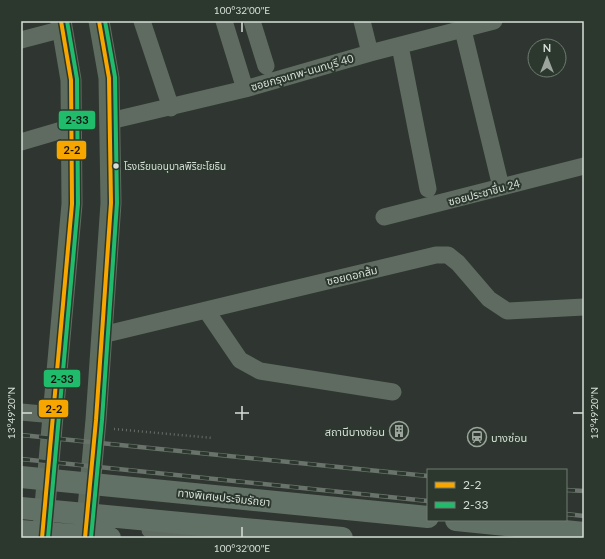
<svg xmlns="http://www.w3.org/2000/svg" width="605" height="559" font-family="Lato,'Noto Sans Thai',sans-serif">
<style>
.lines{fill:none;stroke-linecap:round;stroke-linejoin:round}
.path{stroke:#677068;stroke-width:2.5;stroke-dasharray:1 3;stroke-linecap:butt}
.minor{stroke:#5f6b61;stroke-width:17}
.major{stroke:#5e6c60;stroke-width:21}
.highway{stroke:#627165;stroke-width:22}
.rail-casing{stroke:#6a726c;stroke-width:4.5}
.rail{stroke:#2c382e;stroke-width:3;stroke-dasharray:9;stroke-linecap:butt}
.bus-1-casing{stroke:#2c382e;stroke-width:7}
.bus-2-casing{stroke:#2c382e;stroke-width:7}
.bus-1{stroke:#f7a600;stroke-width:4}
.bus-2{stroke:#20bc6c;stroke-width:4}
.ticks{fill:none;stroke:#d7dfd8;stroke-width:1.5}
.bus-dot{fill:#d7dfd8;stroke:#2c382e;stroke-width:1.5}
.labels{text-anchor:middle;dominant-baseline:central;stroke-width:4;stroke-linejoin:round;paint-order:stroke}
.bus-label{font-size:10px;fill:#d7dfd8;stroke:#2c382e;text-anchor:start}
.street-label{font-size:11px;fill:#d7dfd8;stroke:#2c382e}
.poi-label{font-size:11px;fill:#d7dfd8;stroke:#2c382e;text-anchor:end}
.line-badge{stroke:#2c382e;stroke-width:1.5}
.pale-badge-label{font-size:11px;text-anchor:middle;font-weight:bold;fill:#111}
.neatline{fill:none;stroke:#d7dfd8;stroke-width:1.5}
.ticks-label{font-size:10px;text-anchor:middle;fill:#d7dfd8}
</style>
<rect width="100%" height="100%" fill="#2f3530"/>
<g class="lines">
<path class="path" d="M 114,429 L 213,438"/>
<path class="minor" d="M 142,21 L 171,108
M 224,21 L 245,89
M 252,21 L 266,66
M 362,21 L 370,53
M 463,30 L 501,187
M 21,40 L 63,29
M 400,46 L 428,189
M 110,121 L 245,89 L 370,53 L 494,21
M 21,142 L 72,127
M 384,217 L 584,166
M 206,310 L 240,360 L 260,371 L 393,392
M 102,335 L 436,255 L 448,255 L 458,263 L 489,299 L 507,311 L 584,307
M 21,412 L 54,415
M 150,530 L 206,538"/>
<path class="major" d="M 43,528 L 72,204 L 71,80 L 61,21
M 86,531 L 96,420 L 111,203 L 109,78 L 99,21"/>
<path class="highway" d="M 21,477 L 428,517
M 21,508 L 342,538
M 456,520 L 584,533
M 21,531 L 110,538"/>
<g class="rail-casing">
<path id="rail" d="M 21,435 L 428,476
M 21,459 L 428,501
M 566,490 L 584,491
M 566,514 L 584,516"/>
</g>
<use href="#rail" class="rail"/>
<g class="bus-1-casing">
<path id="bus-1" d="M 42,538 L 72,204 L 71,80 L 61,21
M 85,538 L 96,420 L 111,203 L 109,78 L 99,21"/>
</g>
<g class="bus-2-casing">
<path id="bus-2" d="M 48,538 L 78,204 L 77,79 L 67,21
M 91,538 L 102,420 L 117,203 L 115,77 L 105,21"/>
</g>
<use href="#bus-1" class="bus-1"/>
<use href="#bus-2" class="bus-2"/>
</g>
<path class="ticks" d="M 242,22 L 242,32M 242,406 L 242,420M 22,413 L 32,413M 235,413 L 249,413M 573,413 L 583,413M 242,527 L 242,537"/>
<defs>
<g id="building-ring" transform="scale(1)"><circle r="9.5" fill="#2c382e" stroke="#9ca49d" stroke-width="1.5"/><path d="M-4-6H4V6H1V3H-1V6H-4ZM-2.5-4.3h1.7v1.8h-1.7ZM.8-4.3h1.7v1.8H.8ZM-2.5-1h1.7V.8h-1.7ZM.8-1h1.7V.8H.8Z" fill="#9ca49d"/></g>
<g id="station-ring" transform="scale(1)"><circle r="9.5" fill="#2c382e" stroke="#9ca49d" stroke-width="1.5"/><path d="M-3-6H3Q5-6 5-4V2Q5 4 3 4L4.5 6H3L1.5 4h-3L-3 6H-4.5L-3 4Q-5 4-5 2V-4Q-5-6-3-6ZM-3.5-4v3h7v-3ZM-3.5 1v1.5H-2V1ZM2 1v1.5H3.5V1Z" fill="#9ca49d"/></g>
</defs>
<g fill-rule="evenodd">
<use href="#building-ring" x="399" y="431"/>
<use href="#station-ring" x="477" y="437"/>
</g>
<circle class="bus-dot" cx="116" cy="166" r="3.5"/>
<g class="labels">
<g class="bus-label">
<text x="124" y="166">โรงเรียนอนุบาลพิริยะโยธิน</text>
</g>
<g class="street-label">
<text transform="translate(302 72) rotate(-16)">ซอยกรุงเทพ-นนทบุรี 40</text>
<text transform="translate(484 192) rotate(-15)">ซอยประชาชื่น 24</text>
<text transform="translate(352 275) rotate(-13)">ซอยดอกส้ม</text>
<text transform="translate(224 497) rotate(6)">ทางพิเศษประจิมรัถยา</text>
</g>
<g class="poi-label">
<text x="385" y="431">สถานีบางซ่อน</text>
<text x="491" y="437" text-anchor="start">บางซ่อน</text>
</g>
</g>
<g class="line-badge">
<rect x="58" y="110" width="38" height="20" rx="4" fill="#20bc6c"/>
<rect x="56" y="140" width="31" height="20" rx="4" fill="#f7a600"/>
<rect x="43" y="369" width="38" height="19" rx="4" fill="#20bc6c"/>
<rect x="38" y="399" width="31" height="19" rx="4" fill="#f7a600"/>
</g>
<g class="pale-badge-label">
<text x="77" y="124">2-33</text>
<text x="72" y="154">2-2</text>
<text x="62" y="383">2-33</text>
<text x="54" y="413">2-2</text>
</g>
<rect width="605" height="559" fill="none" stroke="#2c382e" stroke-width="44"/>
<rect x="427" y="469" width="140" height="52" fill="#2c382e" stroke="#707b72"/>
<rect x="435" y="482" width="20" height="6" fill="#f7a600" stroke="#707b72"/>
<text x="463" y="489" font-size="12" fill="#d7dfd8">2-2</text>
<rect x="435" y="502" width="20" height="6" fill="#20bc6c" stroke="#707b72"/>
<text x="463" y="509" font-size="12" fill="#d7dfd8">2-33</text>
<g transform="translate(547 58)"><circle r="19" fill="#2c382e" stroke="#707b72"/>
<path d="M0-3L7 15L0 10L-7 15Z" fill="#9ca49d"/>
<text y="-6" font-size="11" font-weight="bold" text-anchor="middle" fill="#d7dfd8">N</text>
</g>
<rect x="22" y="22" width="561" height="515" class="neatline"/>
<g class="ticks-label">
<text x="242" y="14">100°32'00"E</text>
<text transform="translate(11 413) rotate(-90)" y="4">13°49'20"N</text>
<text transform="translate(594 413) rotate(-90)" y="4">13°49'20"N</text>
<text x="242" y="552">100°32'00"E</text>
</g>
</svg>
